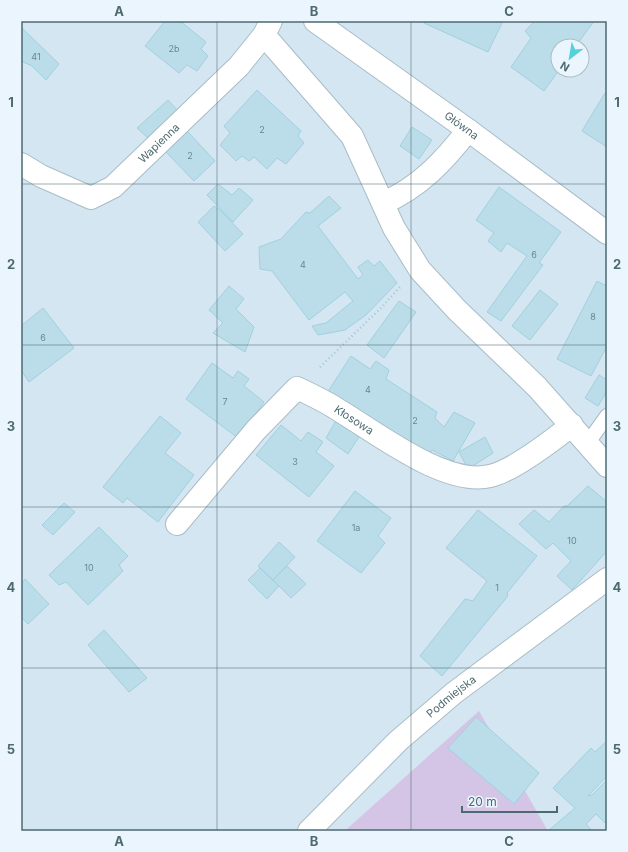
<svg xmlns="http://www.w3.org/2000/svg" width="628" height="852" font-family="Inter,sans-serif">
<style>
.residential{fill:#d4e6f1;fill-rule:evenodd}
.green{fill:#d4c5e7}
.building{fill:#badde9;stroke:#a1d0df}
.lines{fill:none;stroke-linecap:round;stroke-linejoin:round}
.lane-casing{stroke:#a8bdc6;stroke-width:16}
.street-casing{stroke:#a8bdc6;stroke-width:24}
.path{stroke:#a3c7d2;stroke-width:2.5;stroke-dasharray:1 3;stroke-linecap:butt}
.lane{stroke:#fff;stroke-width:14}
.street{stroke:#fff;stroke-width:22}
.grid{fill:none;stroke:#4d6a71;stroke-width:1;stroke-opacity:0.55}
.labels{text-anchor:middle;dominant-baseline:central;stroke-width:3;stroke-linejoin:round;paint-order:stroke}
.number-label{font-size:9px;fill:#68878f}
.street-label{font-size:11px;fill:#4d6a71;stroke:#ebf5fd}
.neatline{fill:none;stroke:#4d6a71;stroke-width:1.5}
.grid-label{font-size:13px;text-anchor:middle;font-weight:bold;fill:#4d6a71}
</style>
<rect width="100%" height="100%" fill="#e6f1fa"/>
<path class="residential" d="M 21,21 L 607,21 L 607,831 L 21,831 ZM 558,46 L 582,46 L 582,70 L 558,70 Z"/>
<path class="green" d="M 479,711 L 548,831 L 345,831 L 349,827 Z"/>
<path class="building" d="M 165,21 L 180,21 L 206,42 L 201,49 L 208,56 L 197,71 L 187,65 L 179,73 L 145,46 Z
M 425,21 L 503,21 L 488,52 L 424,23 Z
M 535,21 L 594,21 L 576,46 L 558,46 L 559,70 L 544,91 L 511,67 L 531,38 L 525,31 Z
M 21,27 L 59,64 L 46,80 L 32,66 L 21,61 Z
M 257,90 L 301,131 L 298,136 L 304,143 L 286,164 L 277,158 L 267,169 L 254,157 L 249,161 L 242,156 L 236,161 L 220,145 L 230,133 L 224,126 Z
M 605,93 L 607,94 L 607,147 L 582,131 Z
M 168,100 L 178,111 L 148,138 L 137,128 Z
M 412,127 L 432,140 L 419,159 L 400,146 Z
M 187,131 L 215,161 L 194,181 L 166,152 Z
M 218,184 L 232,195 L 239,188 L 253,200 L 233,222 L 207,195 Z
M 499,187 L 561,232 L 539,263 L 543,265 L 501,321 L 487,312 L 527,256 L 507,243 L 501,252 L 488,241 L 494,233 L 476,220 Z
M 329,196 L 341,208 L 318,226 L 358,279 L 363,275 L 358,267 L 368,260 L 374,266 L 380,261 L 397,283 L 366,315 L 345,330 L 318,335 L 312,326 L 326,323 L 353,301 L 345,292 L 309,320 L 272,271 L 260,269 L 259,247 L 281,239 L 306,212 L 310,213 Z
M 214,206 L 221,211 L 243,234 L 225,251 L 198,222 Z
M 597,281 L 607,286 L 607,346 L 591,376 L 557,359 Z
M 229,286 L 244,299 L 236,309 L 254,327 L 245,352 L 213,333 L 223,323 L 209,310 Z
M 540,290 L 558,304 L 530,340 L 512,326 Z
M 399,301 L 416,312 L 384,358 L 367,345 Z
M 43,308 L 74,348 L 29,382 L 21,370 L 21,326 Z
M 351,356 L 370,369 L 376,361 L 389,370 L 386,379 L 437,412 L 435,418 L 444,427 L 454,412 L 475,423 L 453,461 L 432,450 L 428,456 L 327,393 Z
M 212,363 L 233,378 L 238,371 L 249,379 L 244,386 L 264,402 L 238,438 L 186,399 Z
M 599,375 L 607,380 L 607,391 L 598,406 L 585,398 Z
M 160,416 L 181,433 L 165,453 L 194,475 L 158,522 L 127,498 L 123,503 L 103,487 Z
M 338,417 L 362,432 L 348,454 L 326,438 Z
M 281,425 L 301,441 L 308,432 L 323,442 L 316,452 L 334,466 L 309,497 L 256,455 Z
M 485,437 L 493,453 L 468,469 L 459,452 Z
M 588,486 L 607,502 L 607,551 L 572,590 L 557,576 L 571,561 L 553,543 L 546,549 L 519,524 L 534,510 L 549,522 L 564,506 L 567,506 Z
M 355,491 L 391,518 L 378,536 L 385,543 L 361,573 L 317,541 Z
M 64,503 L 75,512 L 53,535 L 42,525 Z
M 478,510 L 537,556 L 507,593 L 508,596 L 442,676 L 420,656 L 465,599 L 473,601 L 487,581 L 446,548 Z
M 99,527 L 128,556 L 119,565 L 123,571 L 88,605 L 66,582 L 59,585 L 49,575 Z
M 279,542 L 295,557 L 273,580 L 258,566 Z
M 287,566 L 306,584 L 291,598 L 273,580 Z
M 260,568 L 279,586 L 267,599 L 248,580 Z
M 25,579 L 49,604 L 28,624 L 21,617 L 21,584 Z
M 104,630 L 147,678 L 129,692 L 88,645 Z
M 476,717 L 539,773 L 514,804 L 448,748 Z
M 607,741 L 607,776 L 588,796 L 592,795 L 607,780 L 607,821 L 605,823 L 596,814 L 586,824 L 592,831 L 548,831 L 575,808 L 553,788 L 591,748 L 595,752 Z"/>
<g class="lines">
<g class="lane-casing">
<path id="lane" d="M 587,444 L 607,416"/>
</g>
<g class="street-casing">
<g id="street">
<path id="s1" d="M 315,21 L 468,130 L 607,233"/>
<path d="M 264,35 L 352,136 L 394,228 L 420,270 L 457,310 L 537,387 L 607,466"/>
<path id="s2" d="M 21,164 L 41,176 L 91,198 L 113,187 L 239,66 L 264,35 L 271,21"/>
<path d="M 383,203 C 419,188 445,160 468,130"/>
<path id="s3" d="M 177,524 L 256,430 L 297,388 C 312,395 327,402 340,411 C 377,433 446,487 490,476 C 513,471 553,440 572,425"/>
<path id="s4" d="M 309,831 L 398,741 L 454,693 L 607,579"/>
</g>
</g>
<path class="path" d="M 320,367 L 382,307 L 400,287"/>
<use href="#lane" class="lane"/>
<use href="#street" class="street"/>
</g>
<path class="grid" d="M 217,21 L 217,831M 411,21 L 411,831M 21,184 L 607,184M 21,345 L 607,345M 21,507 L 607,507M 21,668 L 607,668"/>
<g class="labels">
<g class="number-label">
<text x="174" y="48">2b</text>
<text x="36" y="56">41</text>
<text x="262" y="129">2</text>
<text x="190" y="155">2</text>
<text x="534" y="254">6</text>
<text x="303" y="264">4</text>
<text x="593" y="316">8</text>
<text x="43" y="337">6</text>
<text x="368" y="389">4</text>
<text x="225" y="401">7</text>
<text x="415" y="420">2</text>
<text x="295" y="461">3</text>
<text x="356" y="527">1a</text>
<text x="572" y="540">10</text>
<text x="89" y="567">10</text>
<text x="497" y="587">1</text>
</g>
<g class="street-label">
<text stroke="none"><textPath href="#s1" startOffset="180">Główna</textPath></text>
<text stroke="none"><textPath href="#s2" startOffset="166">Wapienna</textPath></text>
<text stroke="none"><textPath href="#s3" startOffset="247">Kłosowa</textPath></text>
<text stroke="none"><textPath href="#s4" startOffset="196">Podmiejska</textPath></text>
</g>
</g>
<rect width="628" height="852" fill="none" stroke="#ebf5fd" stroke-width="44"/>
<g transform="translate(570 58) rotate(211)"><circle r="19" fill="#ebf5fd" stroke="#acbdc5"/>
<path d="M0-3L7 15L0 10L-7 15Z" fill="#54d1db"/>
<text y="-6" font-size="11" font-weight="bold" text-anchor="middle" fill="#4d6a71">N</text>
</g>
<path d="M462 806v6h95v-6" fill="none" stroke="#4d6a71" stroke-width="2"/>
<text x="468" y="806" font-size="12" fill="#4d6a71" stroke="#ebf5fd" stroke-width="3" paint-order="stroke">20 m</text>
<rect x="22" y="22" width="584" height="808" class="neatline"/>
<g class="grid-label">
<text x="119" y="16">A</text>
<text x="314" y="16">B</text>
<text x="509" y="16">C</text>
<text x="11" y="107">1</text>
<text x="617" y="107">1</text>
<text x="11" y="269">2</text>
<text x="617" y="269">2</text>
<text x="11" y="431">3</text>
<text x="617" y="431">3</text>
<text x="11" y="592">4</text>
<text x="617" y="592">4</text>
<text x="11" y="754">5</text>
<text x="617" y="754">5</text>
<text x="119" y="846">A</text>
<text x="314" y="846">B</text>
<text x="509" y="846">C</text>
</g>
</svg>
